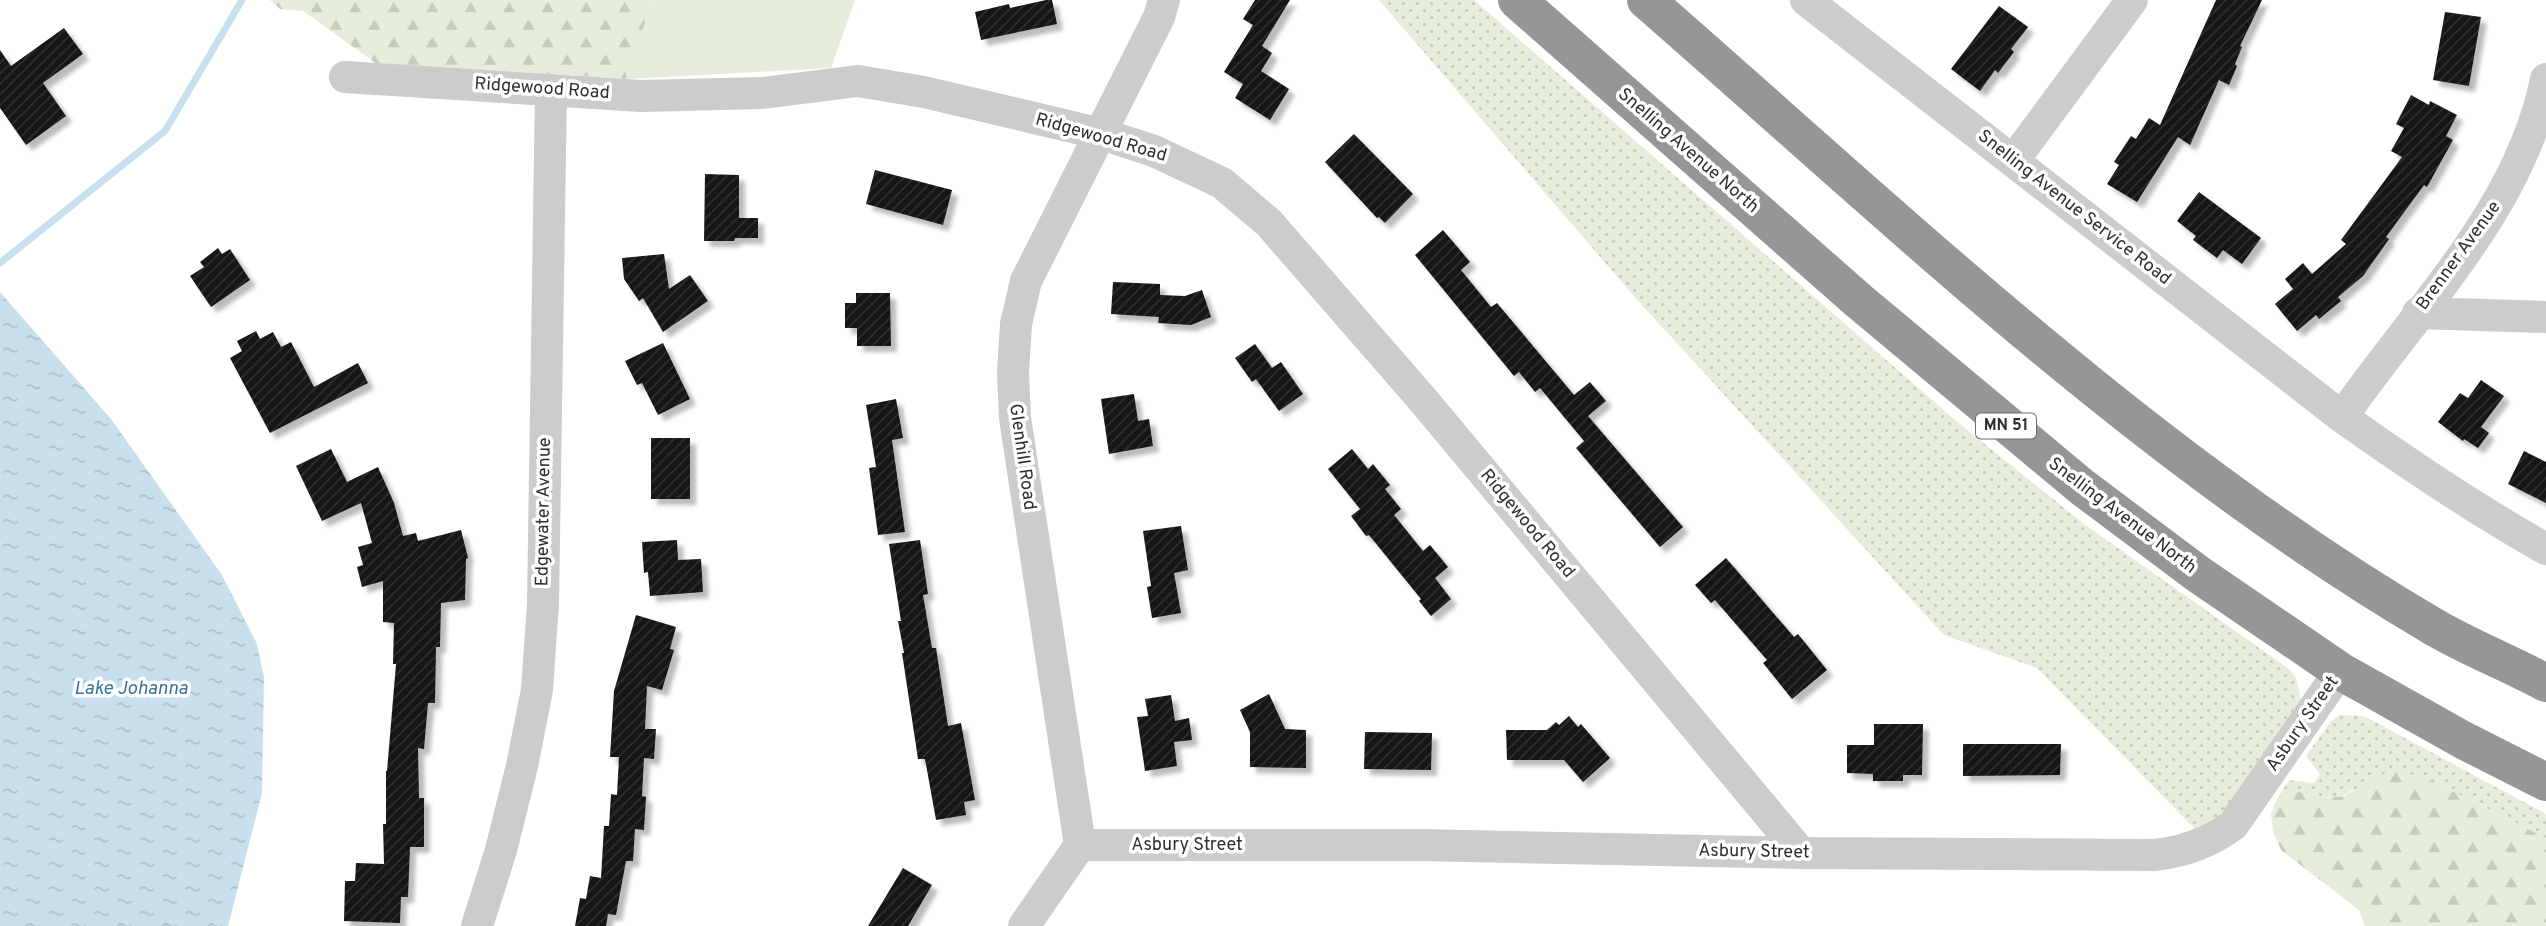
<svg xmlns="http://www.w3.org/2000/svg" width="2546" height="926" font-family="Overpass,sans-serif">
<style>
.grass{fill:url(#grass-dots)}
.forest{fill:url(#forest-firs)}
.green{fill:#e6eddc}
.water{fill:url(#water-ripples)}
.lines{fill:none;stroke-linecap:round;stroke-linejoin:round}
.stream{stroke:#c8e0ee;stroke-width:7}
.building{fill:url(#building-hatch);filter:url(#shadow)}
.minor{stroke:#ccc;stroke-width:32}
.highway{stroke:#969696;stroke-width:38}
.labels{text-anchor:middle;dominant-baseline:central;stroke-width:7;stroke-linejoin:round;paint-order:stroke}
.shield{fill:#fff;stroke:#6d6d6d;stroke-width:2}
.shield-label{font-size:16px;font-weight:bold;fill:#2f2f2f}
.street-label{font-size:18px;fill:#2f2f2f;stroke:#fff}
.water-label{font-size:19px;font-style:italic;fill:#387497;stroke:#fff}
</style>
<defs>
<pattern id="grass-dots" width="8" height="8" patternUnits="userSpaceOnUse" patternTransform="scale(1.75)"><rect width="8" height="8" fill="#e6eddc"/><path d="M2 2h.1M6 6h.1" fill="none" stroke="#c6ccbd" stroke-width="1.8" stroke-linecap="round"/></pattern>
<pattern id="forest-firs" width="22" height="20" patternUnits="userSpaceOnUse" patternTransform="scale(1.75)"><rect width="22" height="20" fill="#e6eddc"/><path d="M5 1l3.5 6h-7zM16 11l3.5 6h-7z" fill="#c6ccbd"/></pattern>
<pattern id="water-ripples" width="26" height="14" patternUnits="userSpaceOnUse" patternTransform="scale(1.75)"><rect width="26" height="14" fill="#c8e0ee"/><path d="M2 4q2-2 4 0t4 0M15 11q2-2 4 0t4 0" fill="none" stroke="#acc0cc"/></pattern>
<pattern id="building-hatch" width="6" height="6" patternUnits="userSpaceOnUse" patternTransform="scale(1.75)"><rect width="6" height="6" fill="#161616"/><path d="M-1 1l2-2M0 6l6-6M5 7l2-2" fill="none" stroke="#303030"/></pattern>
<filter id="shadow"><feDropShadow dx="6" dy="6" stdDeviation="2" flood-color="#0004"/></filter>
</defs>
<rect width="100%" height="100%" fill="#fff"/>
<path class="grass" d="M 1379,0 L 1474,0 L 1955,420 L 2084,524 L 2289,669 L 2296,678 L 2301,701 L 2229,805 L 2218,816 L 2195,829 L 2037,668 L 1944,635 L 1632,294 Z
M 2340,715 L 2364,716 L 2546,814 L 2546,838 L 2436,783 L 2352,790 C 2329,810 2304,781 2276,801 L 2289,780 L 2314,783 L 2320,774 L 2306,756 L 2331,721 Z"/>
<path class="forest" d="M 270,0 L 653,0 L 626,79 L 377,64 L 303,11 L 280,9 Z
M 2398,770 L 2436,783 L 2546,838 L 2546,926 L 2365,926 L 2359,910 L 2281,850 L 2273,831 L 2271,814 L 2276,801 L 2286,794 L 2299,792 L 2329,798 L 2345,796 L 2373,777 Z"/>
<path class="green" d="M 653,0 L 855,0 L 831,68 L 626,79 Z"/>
<path class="water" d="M 0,292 L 111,419 L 222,575 L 257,644 L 264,677 L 262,793 L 228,926 L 0,926 Z"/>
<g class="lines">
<path class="stream" d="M 0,263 L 165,131 L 242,0"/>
</g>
<path class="building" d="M 1046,0 L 1052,0 L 1057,24 L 981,40 L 975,12 L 1009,4 L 1010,8 Z
M 1255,0 L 1290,0 L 1262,46 L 1272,53 L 1261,71 L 1289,89 L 1270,120 L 1235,98 L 1243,84 L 1224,72 L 1253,25 L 1243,19 Z
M 2216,0 L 2262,0 L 2240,46 L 2242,47 L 2235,64 L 2237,66 L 2229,85 L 2219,80 L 2190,145 L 2178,137 L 2137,202 L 2107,184 L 2119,165 L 2114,162 L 2131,136 L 2136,139 L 2149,118 L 2160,125 Z
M 1999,6 L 2028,27 L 2011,49 L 2014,52 L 1998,73 L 1995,70 L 1980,91 L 1951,69 Z
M 2445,12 L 2481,17 L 2469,86 L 2433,80 Z
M 64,28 L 83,54 L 43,83 L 66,116 L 26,145 L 0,108 L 0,50 L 11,66 Z
M 2411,95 L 2429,105 L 2430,101 L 2457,115 L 2446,136 L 2453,140 L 2427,187 L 2424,185 L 2386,237 L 2389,239 L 2363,276 L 2338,297 L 2341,301 L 2319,319 L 2316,315 L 2297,331 L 2275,304 L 2293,289 L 2285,279 L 2303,263 L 2312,274 L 2346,244 L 2341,240 L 2402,157 L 2391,151 L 2404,128 L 2396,124 Z
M 1354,134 L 1413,194 L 1385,223 L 1379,217 L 1377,218 L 1325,162 Z
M 875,170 L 952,190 L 943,225 L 866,204 Z
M 705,174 L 739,175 L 739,218 L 758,218 L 758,238 L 735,238 L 734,241 L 704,241 Z
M 2199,192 L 2261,238 L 2242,264 L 2223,250 L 2217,258 L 2193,240 L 2196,236 L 2177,221 Z
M 1443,230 L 1470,262 L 1461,270 L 1491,307 L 1497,303 L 1574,395 L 1590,382 L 1606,401 L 1588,416 L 1683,527 L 1660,547 L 1576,448 L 1584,441 L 1540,388 L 1535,392 L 1519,372 L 1514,376 L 1415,255 Z
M 218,248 L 222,254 L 230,249 L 250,280 L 211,307 L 190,276 L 204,267 L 200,262 Z
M 664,254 L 669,289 L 690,275 L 708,301 L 663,332 L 643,298 L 639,301 L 624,279 L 622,258 Z
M 1113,282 L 1160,284 L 1160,295 L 1185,296 L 1202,290 L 1211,317 L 1191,325 L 1158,323 L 1159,317 L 1111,314 Z
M 856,293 L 890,293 L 891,346 L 857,346 L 857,328 L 845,328 L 845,303 L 856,303 Z
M 256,331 L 260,339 L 273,332 L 281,347 L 291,342 L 314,387 L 358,363 L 368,383 L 270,433 L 230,358 L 242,351 L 237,341 Z
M 663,343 L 690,399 L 658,415 L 642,383 L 637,385 L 625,361 Z
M 1255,344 L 1272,368 L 1281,362 L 1303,394 L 1279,411 L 1256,379 L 1252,382 L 1235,358 Z
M 2481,380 L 2504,396 L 2481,427 L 2489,433 L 2478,448 L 2464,439 L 2463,441 L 2438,422 L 2460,393 L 2468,398 Z
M 1134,394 L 1138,421 L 1149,419 L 1153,446 L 1109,454 L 1101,399 Z
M 896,399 L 903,438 L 892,440 L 905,532 L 878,535 L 869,468 L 876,467 L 866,405 Z
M 651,438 L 690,438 L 690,499 L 651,499 Z
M 331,449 L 347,482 L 378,467 L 394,503 L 403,536 L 416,533 L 418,541 L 461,530 L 468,558 L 466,559 L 465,600 L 441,603 L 440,647 L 436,647 L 435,703 L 428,703 L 424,749 L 418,748 L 419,798 L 424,798 L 424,847 L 410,847 L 408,897 L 401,897 L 400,923 L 344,921 L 345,881 L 355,881 L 356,863 L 384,864 L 383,824 L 386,824 L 386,771 L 387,771 L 396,664 L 393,664 L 394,623 L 383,622 L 383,581 L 362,587 L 357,567 L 363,565 L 358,547 L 372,543 L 361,503 L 322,521 L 296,466 Z
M 1352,449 L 1368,469 L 1373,464 L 1390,485 L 1385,489 L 1401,509 L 1394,515 L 1423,551 L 1430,545 L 1448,567 L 1435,578 L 1451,599 L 1431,616 L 1419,601 L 1421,599 L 1369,535 L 1366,536 L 1351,516 L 1360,509 L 1328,469 Z
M 2524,451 L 2546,462 L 2546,503 L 2508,484 Z
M 1181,526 L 1188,570 L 1174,573 L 1181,613 L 1152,618 L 1147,587 L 1151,586 L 1143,531 Z
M 677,540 L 678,560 L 701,559 L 703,592 L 650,596 L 648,572 L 644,573 L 642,542 Z
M 920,540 L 928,594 L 923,595 L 932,648 L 936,648 L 948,726 L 961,723 L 975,800 L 964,802 L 966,815 L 936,820 L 925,759 L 918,759 L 902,653 L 904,653 L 898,621 L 901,621 L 889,544 Z
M 1726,558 L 1794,637 L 1798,634 L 1827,670 L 1792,699 L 1763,663 L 1767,660 L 1715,600 L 1711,603 L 1695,585 Z
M 636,615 L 676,627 L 670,649 L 674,650 L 662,690 L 647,686 L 645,729 L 656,729 L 654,759 L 644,758 L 642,796 L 646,797 L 644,830 L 635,829 L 633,861 L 626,861 L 616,915 L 608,914 L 606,926 L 575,926 L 580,898 L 586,899 L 590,876 L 601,878 L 604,826 L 609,826 L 611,794 L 617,795 L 619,757 L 610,757 L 614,691 Z
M 1269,694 L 1285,729 L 1306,730 L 1306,768 L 1250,767 L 1250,732 L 1240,710 Z
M 1171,695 L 1175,721 L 1189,718 L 1192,740 L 1174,742 L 1177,766 L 1145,771 L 1137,717 L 1148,716 L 1145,699 Z
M 1569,716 L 1578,727 L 1581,724 L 1610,758 L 1583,782 L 1564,760 L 1507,760 L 1506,730 L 1547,730 L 1556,722 L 1559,725 Z
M 1874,724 L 1923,724 L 1922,775 L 1903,775 L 1903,781 L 1873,781 L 1873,774 L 1847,773 L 1847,745 L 1874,745 Z
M 1365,732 L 1432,733 L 1431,770 L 1364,769 Z
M 1963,744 L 2061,744 L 2060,775 L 1963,776 Z
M 903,868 L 932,885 L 908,926 L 868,926 Z"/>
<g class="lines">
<path class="minor" d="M 1806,0 L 2342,417 C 2408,464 2475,509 2546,549
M 345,77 L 641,96 L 763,93 L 858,81 L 924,92 L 1102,134 L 1154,151 L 1222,183 L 1269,223 L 1423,400 L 1801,853
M 2013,161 L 2132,0
M 2418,313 L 2546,317
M 2342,417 C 2416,310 2520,210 2546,79
M 1080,845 L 1418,845 L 1801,853 L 2154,855 C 2184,852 2209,843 2233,825 L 2340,671
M 477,926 L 501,850 L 522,766 L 537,690 L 543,603 L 551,90
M 1024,926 L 1080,845 L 1015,418 L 1013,372 L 1016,324 L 1026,281 L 1159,17 L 1164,0"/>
<path class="highway" d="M 1517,0 L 1859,301 L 2082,487 L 2198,574 L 2340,671 L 2463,740 L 2546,782
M 1646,0 C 1896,218 2147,459 2434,627 C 2470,648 2509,663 2546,683"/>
</g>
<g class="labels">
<rect class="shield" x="1976" y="413.5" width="60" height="25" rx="5"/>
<g class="shield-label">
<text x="2006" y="426">MN 51</text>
</g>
<g class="street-label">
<text transform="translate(542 89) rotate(4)">Ridgewood Road</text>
<text transform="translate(1101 138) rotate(16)">Ridgewood Road</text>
<text transform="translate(1688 151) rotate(41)">Snelling Avenue North</text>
<text transform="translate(2074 208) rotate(38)">Snelling Avenue Service Road</text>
<text transform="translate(2459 256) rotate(-54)">Brenner Avenue</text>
<text transform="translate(1022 457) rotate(82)">Glenhill Road</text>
<text transform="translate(544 512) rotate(-89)">Edgewater Avenue</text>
<text transform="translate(2122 516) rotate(37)">Snelling Avenue North</text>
<text transform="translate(1527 524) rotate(50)">Ridgewood Road</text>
<text transform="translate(2303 724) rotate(-55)">Asbury Street</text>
<text x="1187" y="845">Asbury Street</text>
<text transform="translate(1754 852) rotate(1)">Asbury Street</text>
</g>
<g class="water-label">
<text x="131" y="689">Lake Johanna</text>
</g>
</g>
</svg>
